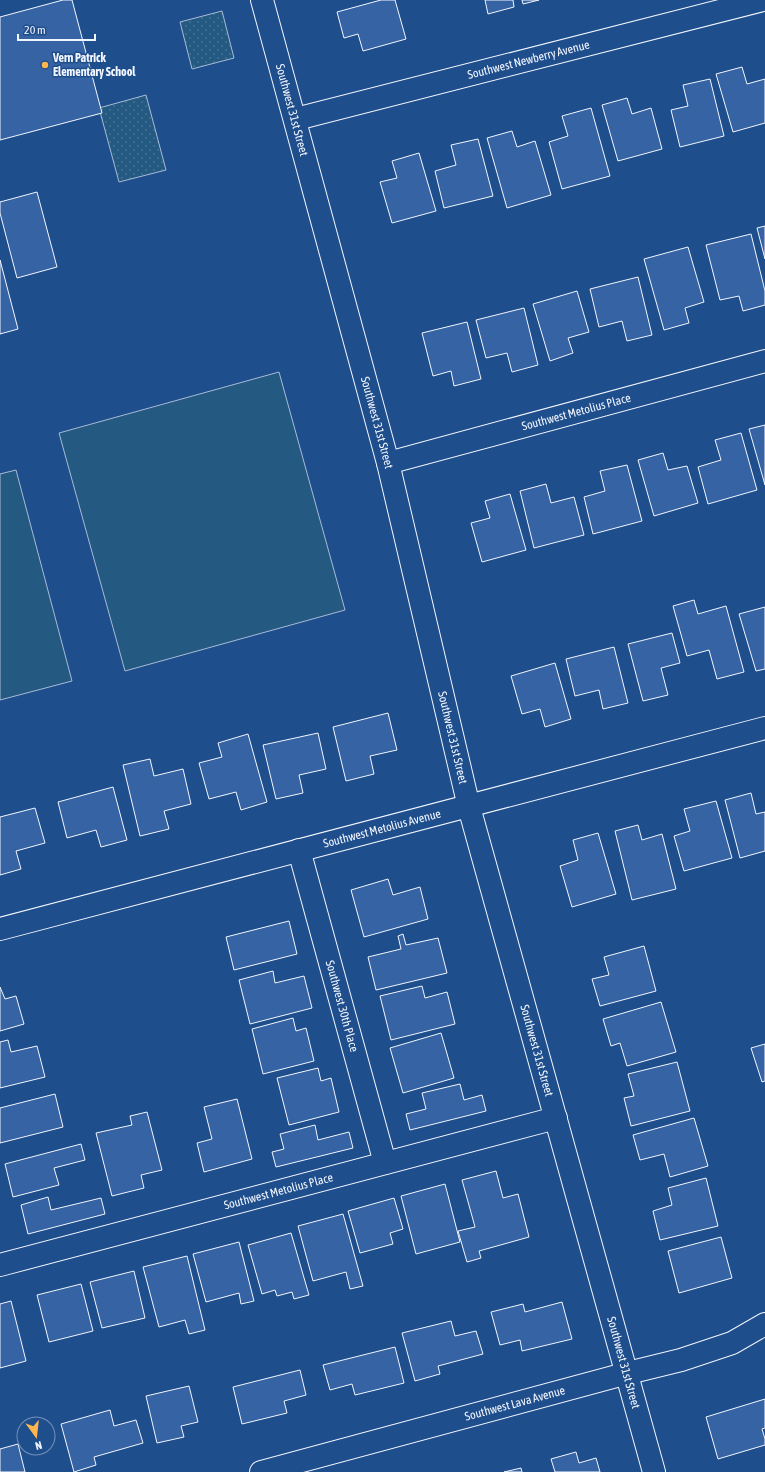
<svg xmlns="http://www.w3.org/2000/svg" width="765" height="1472" font-family="'Asap Condensed',sans-serif">
<style>
.green{fill:#245a82;stroke:#a8bbd7}
.park{fill:url(#park-dots);stroke:#a8bbd7}
.building{fill:#3563a3;stroke:#f2f6ff}
.lines{fill:none;stroke-linecap:round;stroke-linejoin:round}
.street-casing{stroke:#f2f6ff;stroke-width:24}
.street{stroke:#1f4e8c;stroke-width:22}
.poi-dot{fill:#ffb74d;stroke:#1f4e8c;stroke-width:1.5}
.labels{text-anchor:middle;dominant-baseline:central;stroke-width:3;stroke-linejoin:round;paint-order:stroke}
.poi-label{font-size:12px;font-weight:bold;fill:#f2f6ff;stroke:#1f4e8c;text-anchor:start}
.street-label{font-size:12px;fill:#f2f6ff;stroke:#1f4e8c}
</style>
<defs>
<pattern id="park-dots" width="8" height="8" patternUnits="userSpaceOnUse"><rect width="8" height="8" fill="#245a82"/><path d="M2 2h.1M6 6h.1" fill="none" stroke="#447295" stroke-width="1.8" stroke-linecap="round"/></pattern>
</defs>
<rect width="100%" height="100%" fill="#1f4e8c"/>
<path class="green" d="M 279,372 L 345,610 L 125,671 L 59,433 Z
M 16,470 L 72,681 L 0,700 L 0,474 Z"/>
<path class="park" d="M 222,11 L 234,58 L 192,69 L 180,22 Z
M 146,95 L 166,170 L 119,182 L 99,108 Z"/>
<path class="building" d="M 63,0 L 72,0 L 102,113 L 0,140 L 0,17 Z
M 381,0 L 395,0 L 406,39 L 363,51 L 358,34 L 344,38 L 337,12 Z
M 485,0 L 513,0 L 514,7 L 488,14 Z
M 522,0 L 539,0 L 523,4 Z
M 742,67 L 747,84 L 765,79 L 765,123 L 733,132 L 716,74 Z
M 710,79 L 724,136 L 680,147 L 671,110 L 688,106 L 683,85 Z
M 627,98 L 632,114 L 651,108 L 662,149 L 618,161 L 602,105 Z
M 591,108 L 610,176 L 562,189 L 549,142 L 568,136 L 562,116 Z
M 512,131 L 517,147 L 535,141 L 551,195 L 507,208 L 487,138 Z
M 478,139 L 493,196 L 444,208 L 435,171 L 456,165 L 451,145 Z
M 419,153 L 436,211 L 392,223 L 380,182 L 397,178 L 392,161 Z
M 37,192 L 57,267 L 17,278 L 0,213 L 0,202 Z
M 765,226 L 765,259 L 757,228 Z
M 751,234 L 765,291 L 765,305 L 743,311 L 739,296 L 720,300 L 706,245 Z
M 688,247 L 704,302 L 685,308 L 689,323 L 664,330 L 644,259 Z
M 0,260 L 18,329 L 0,334 Z
M 638,277 L 652,335 L 627,341 L 622,321 L 599,327 L 590,289 Z
M 577,291 L 589,332 L 568,338 L 573,353 L 550,361 L 533,304 Z
M 524,308 L 538,365 L 512,372 L 507,353 L 486,358 L 476,320 Z
M 467,322 L 481,379 L 454,386 L 451,371 L 433,376 L 422,333 Z
M 765,425 L 765,485 L 749,429 Z
M 741,433 L 757,490 L 708,504 L 698,467 L 721,460 L 715,440 Z
M 663,453 L 668,470 L 687,466 L 698,503 L 654,516 L 638,460 Z
M 627,465 L 642,521 L 593,534 L 584,497 L 605,491 L 600,471 Z
M 546,484 L 551,503 L 574,497 L 584,535 L 534,548 L 520,491 Z
M 510,494 L 526,550 L 482,562 L 471,523 L 490,518 L 485,501 Z
M 694,600 L 698,614 L 726,606 L 744,672 L 717,679 L 709,650 L 687,656 L 673,606 Z
M 765,607 L 765,669 L 756,671 L 739,614 Z
M 672,633 L 680,663 L 661,668 L 668,695 L 643,701 L 628,644 Z
M 614,647 L 628,703 L 603,709 L 599,690 L 575,696 L 566,659 Z
M 555,663 L 571,719 L 545,727 L 540,709 L 522,714 L 511,676 Z
M 388,713 L 397,750 L 370,756 L 374,774 L 346,781 L 333,727 Z
M 318,733 L 326,769 L 299,775 L 303,793 L 276,799 L 263,745 Z
M 248,734 L 267,802 L 241,810 L 236,792 L 209,799 L 199,763 L 222,757 L 218,743 Z
M 150,759 L 154,776 L 183,769 L 191,804 L 164,811 L 169,829 L 140,836 L 123,765 Z
M 113,787 L 127,840 L 101,847 L 96,830 L 67,838 L 58,802 Z
M 751,793 L 756,814 L 765,812 L 765,851 L 740,858 L 725,800 Z
M 716,801 L 732,858 L 684,871 L 674,836 L 690,831 L 684,809 Z
M 35,808 L 45,843 L 16,851 L 21,869 L 0,875 L 0,817 Z
M 638,825 L 642,840 L 662,834 L 676,889 L 632,900 L 615,831 Z
M 598,833 L 616,894 L 572,907 L 560,866 L 578,860 L 573,840 Z
M 388,879 L 393,895 L 420,887 L 428,919 L 364,937 L 351,890 Z
M 289,921 L 297,954 L 234,970 L 226,937 Z
M 403,934 L 406,945 L 438,938 L 447,973 L 376,990 L 368,957 L 401,949 L 398,936 Z
M 644,946 L 656,991 L 600,1006 L 592,979 L 609,975 L 604,957 Z
M 273,971 L 275,983 L 304,976 L 312,1008 L 250,1024 L 239,980 Z
M 422,986 L 425,998 L 447,992 L 455,1024 L 391,1040 L 380,996 Z
M 0,987 L 5,999 L 16,996 L 24,1024 L 0,1031 Z
M 661,1002 L 676,1052 L 627,1066 L 620,1043 L 611,1046 L 603,1019 Z
M 293,1018 L 296,1031 L 306,1028 L 314,1061 L 263,1074 L 252,1029 Z
M 441,1033 L 454,1078 L 403,1093 L 390,1048 Z
M 8,1040 L 11,1052 L 37,1046 L 45,1077 L 0,1088 L 0,1042 Z
M 765,1044 L 765,1081 L 762,1082 L 751,1048 Z
M 677,1062 L 690,1111 L 631,1126 L 624,1098 L 634,1096 L 628,1074 Z
M 318,1068 L 321,1081 L 331,1078 L 339,1112 L 289,1125 L 277,1078 Z
M 460,1084 L 464,1100 L 482,1095 L 486,1111 L 410,1130 L 406,1114 L 426,1109 L 422,1093 Z
M 55,1094 L 63,1127 L 0,1143 L 0,1108 Z
M 237,1099 L 252,1159 L 204,1172 L 197,1143 L 212,1139 L 204,1107 Z
M 147,1112 L 162,1170 L 141,1175 L 144,1188 L 112,1196 L 96,1133 L 132,1125 L 130,1116 Z
M 694,1118 L 708,1166 L 670,1177 L 664,1154 L 640,1160 L 633,1135 Z
M 315,1125 L 318,1140 L 349,1132 L 353,1148 L 276,1167 L 272,1152 L 284,1149 L 280,1134 Z
M 81,1144 L 85,1160 L 54,1168 L 59,1185 L 13,1197 L 5,1164 Z
M 496,1171 L 503,1198 L 518,1194 L 529,1237 L 479,1251 L 481,1258 L 467,1262 L 458,1231 L 475,1227 L 462,1180 Z
M 706,1178 L 718,1226 L 660,1240 L 653,1211 L 672,1205 L 668,1188 Z
M 445,1184 L 460,1242 L 416,1254 L 401,1196 Z
M 48,1197 L 51,1210 L 101,1198 L 105,1214 L 28,1234 L 21,1205 Z
M 394,1198 L 403,1229 L 390,1233 L 393,1244 L 360,1253 L 348,1211 Z
M 343,1214 L 363,1286 L 350,1289 L 346,1272 L 313,1281 L 298,1226 Z
M 291,1233 L 309,1295 L 294,1299 L 292,1292 L 277,1296 L 275,1290 L 262,1294 L 248,1245 Z
M 721,1237 L 732,1278 L 679,1293 L 668,1251 Z
M 239,1242 L 254,1301 L 241,1304 L 239,1293 L 206,1302 L 193,1254 Z
M 187,1256 L 205,1330 L 189,1334 L 185,1320 L 159,1327 L 143,1267 Z
M 134,1271 L 145,1318 L 102,1328 L 90,1282 Z
M 81,1284 L 93,1331 L 49,1342 L 37,1295 Z
M 11,1301 L 26,1361 L 0,1368 L 0,1304 Z
M 562,1302 L 572,1339 L 522,1351 L 520,1340 L 500,1345 L 491,1312 L 523,1304 L 525,1312 Z
M 451,1321 L 455,1336 L 476,1331 L 483,1354 L 438,1366 L 440,1374 L 415,1381 L 402,1333 Z
M 395,1347 L 404,1383 L 355,1395 L 352,1384 L 330,1390 L 323,1365 Z
M 300,1370 L 306,1395 L 284,1401 L 287,1413 L 242,1424 L 233,1387 Z
M 189,1386 L 198,1422 L 181,1426 L 184,1437 L 157,1443 L 146,1396 Z
M 765,1399 L 765,1428 L 762,1429 L 765,1439 L 765,1445 L 718,1459 L 706,1417 Z
M 110,1410 L 114,1426 L 136,1420 L 143,1443 L 94,1457 L 96,1465 L 74,1472 L 61,1424 Z
M 18,1444 L 25,1472 L 0,1472 L 0,1449 Z
M 576,1452 L 579,1463 L 596,1458 L 600,1472 L 555,1472 L 551,1459 Z
M 521,1468 L 522,1472 L 504,1472 Z"/>
<g class="lines">
<g class="street-casing">
<g id="street">
<path id="s1" d="M 262,0 L 388,463 L 469,807 L 654,1472"/>
<path id="s2" d="M 296,119 L 763,0"/>
<path id="s3" d="M 388,463 L 765,361"/>
<path id="s4" d="M 299,850 L 385,1163"/>
<path id="s5" d="M 0,929 L 765,728"/>
<path id="s6" d="M 0,1265 L 556,1118"/>
<path id="s7" d="M 261,1472 L 628,1373 L 681,1360 L 732,1343 L 765,1324"/>
</g>
</g>
<use href="#street" class="street"/>
</g>
<circle class="poi-dot" cx="45" cy="65" r="4"/>
<g class="labels">
<g class="poi-label">
<text x="53" y="58">Vern Patrick<tspan x="53" dy="14">Elementary School</tspan></text>
</g>
<g class="street-label">
<text stroke="none"><textPath href="#s2" startOffset="240">Southwest Newberry Avenue</textPath></text>
<text stroke="none"><textPath href="#s1" startOffset="114">Southwest 31st Street</textPath></text>
<text stroke="none"><textPath href="#s3" startOffset="195">Southwest Metolius Place</textPath></text>
<text stroke="none"><textPath href="#s1" startOffset="438">Southwest 31st Street</textPath></text>
<text stroke="none"><textPath href="#s1" startOffset="762">Southwest 31st Street</textPath></text>
<text stroke="none"><textPath href="#s5" startOffset="395">Southwest Metolius Avenue</textPath></text>
<text stroke="none"><textPath href="#s4" startOffset="162">Southwest 30th Place</textPath></text>
<text stroke="none"><textPath href="#s1" startOffset="1086">Southwest 31st Street</textPath></text>
<text stroke="none"><textPath href="#s6" startOffset="288">Southwest Metolius Place</textPath></text>
<text stroke="none"><textPath href="#s1" startOffset="1410">Southwest 31st Street</textPath></text>
<text stroke="none"><textPath href="#s7" startOffset="263">Southwest Lava Avenue</textPath></text>
</g>
</g>
<g transform="translate(36 1436) rotate(165)"><circle r="19" fill="#1f4e8c" stroke="#7391ba"/>
<path d="M0-3L7 15L0 10L-7 15Z" fill="#ffb74d"/>
<text y="-6" font-size="11" font-weight="bold" text-anchor="middle" fill="#f2f6ff">N</text>
</g>
<path d="M18 34v6h77v-6" fill="none" stroke="#f2f6ff" stroke-width="2"/>
<text x="24" y="34" font-size="12" fill="#f2f6ff" stroke="#1f4e8c" stroke-width="3" paint-order="stroke">20 m</text>
</svg>
